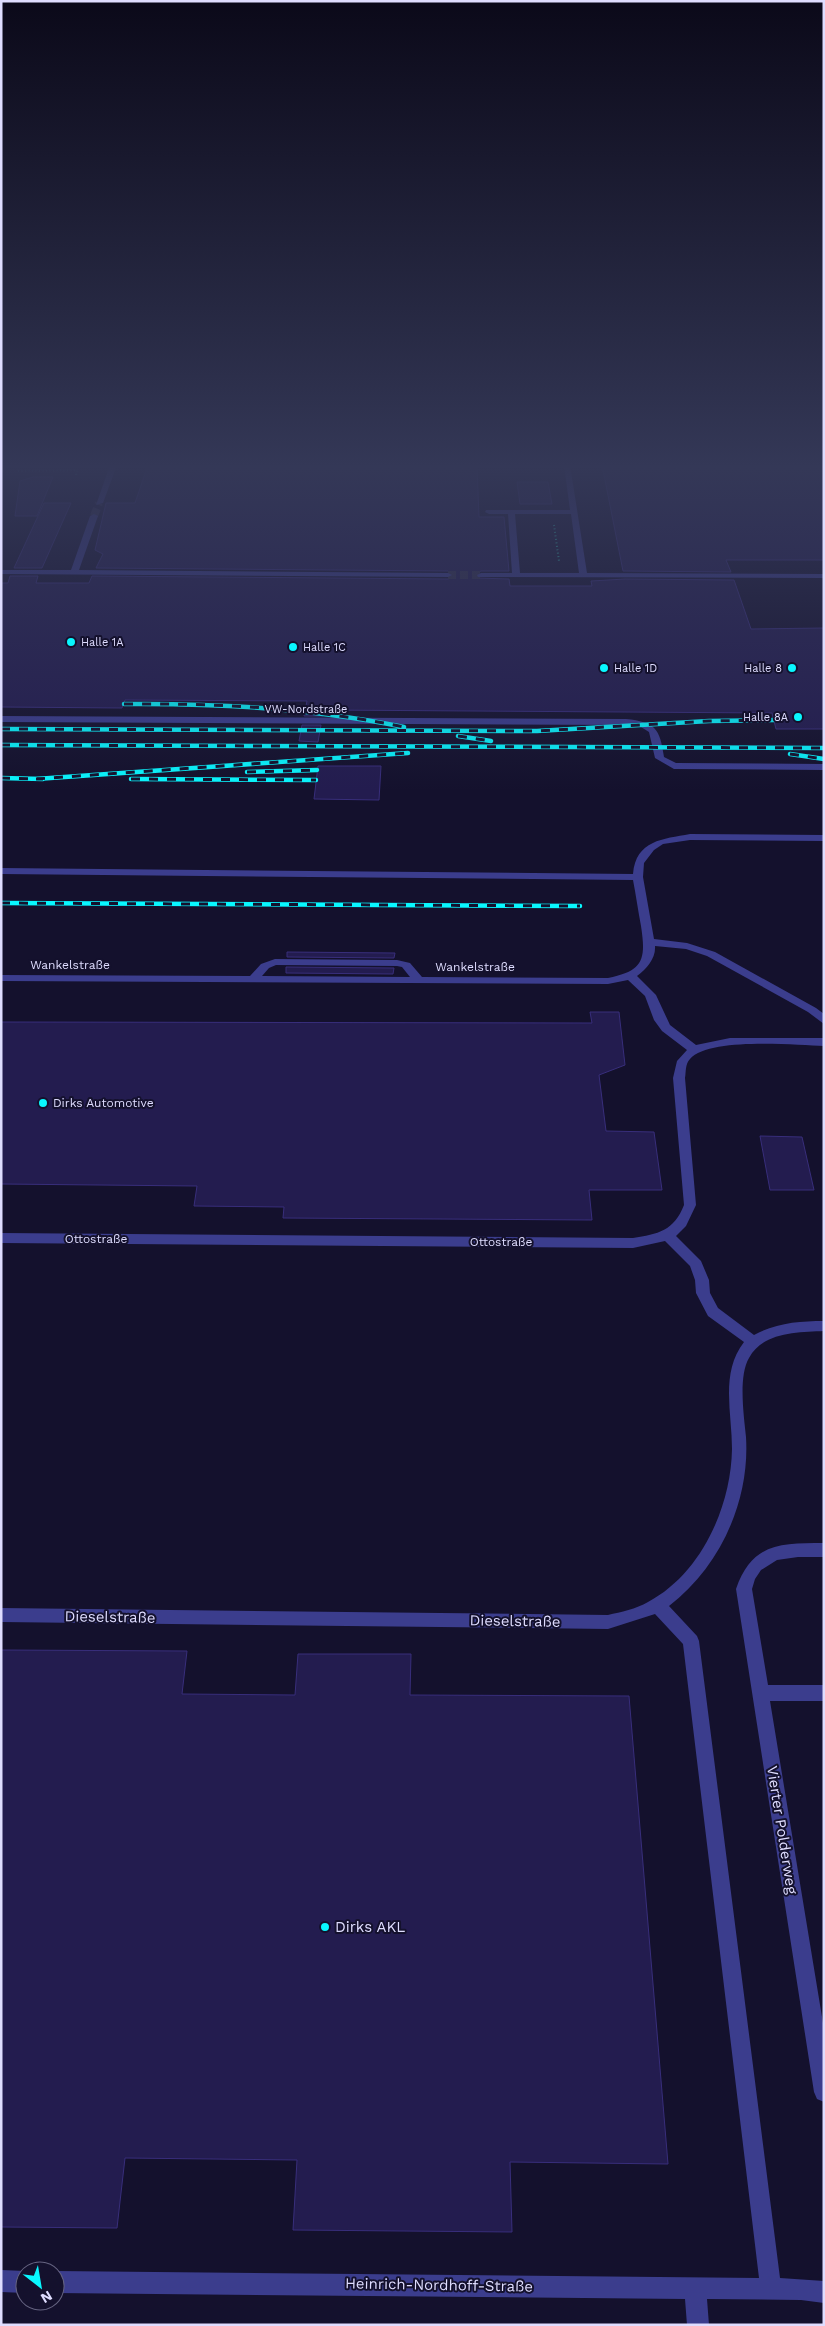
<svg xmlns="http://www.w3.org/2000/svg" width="825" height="2326" font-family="'Work Sans',sans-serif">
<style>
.building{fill:#231c4f;stroke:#382e7b}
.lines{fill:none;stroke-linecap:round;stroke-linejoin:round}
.minor-tunnel{stroke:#32304c;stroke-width:8;stroke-dasharray:8 4;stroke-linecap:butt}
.path{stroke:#2ec2af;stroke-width:2;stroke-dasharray:1 2.5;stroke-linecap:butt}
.minor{fill:#3b3d8d;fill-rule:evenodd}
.rail-casing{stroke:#09f7ff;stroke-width:4.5}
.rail{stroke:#14112d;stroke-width:3;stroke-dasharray:9;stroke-linecap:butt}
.poi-dot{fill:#09f7ff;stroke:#14112d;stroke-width:2}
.labels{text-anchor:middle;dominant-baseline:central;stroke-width:4;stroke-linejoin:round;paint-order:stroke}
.far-poi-label{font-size:11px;fill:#dfddff;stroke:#14112d;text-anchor:start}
.far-street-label{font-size:11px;fill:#dfddff;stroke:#14112d}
.street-label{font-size:12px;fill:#dfddff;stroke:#14112d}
.poi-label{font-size:12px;fill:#dfddff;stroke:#14112d;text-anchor:start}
.near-street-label{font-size:15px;fill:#dfddff;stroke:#14112d}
.near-poi-label{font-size:15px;fill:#dfddff;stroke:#14112d;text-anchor:start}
</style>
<rect width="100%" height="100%" fill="#14112d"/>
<path class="building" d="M 148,465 L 477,465 L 479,517 L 504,517 L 509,571 L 481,571 L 475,574 L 476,578 L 509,579 L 510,586 L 592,586 L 591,581 L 625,579 L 734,580 L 751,629 L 824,628 L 824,729 L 776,729 L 772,713 L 324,710 L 323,716 L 304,716 L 307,701 L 125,700 L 122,708 L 1,707 L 1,583 L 8,583 L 10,576 L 38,576 L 36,583 L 89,583 L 92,576 L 448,579 L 454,576 L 448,571 L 96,568 L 103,554 L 95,550 L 106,503 L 135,503 Z
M 602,465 L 824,465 L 824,560 L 726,560 L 731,572 L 623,571 Z
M 33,477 L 53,477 L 37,516 L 15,516 L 20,481 Z
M 517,482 L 548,482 L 552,504 L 520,504 Z
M 44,503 L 71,503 L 42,568 L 14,568 Z
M 302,725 L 321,725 L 318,742 L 299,741 Z
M 318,766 L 381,766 L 379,800 L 314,799 Z
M 287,952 L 395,953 L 394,958 L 287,957 Z
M 286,967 L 394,968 L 393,974 L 286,973 Z
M 590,1012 L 619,1012 L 625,1065 L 599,1075 L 606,1131 L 654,1132 L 662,1190 L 589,1190 L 592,1220 L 283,1218 L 284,1207 L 194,1206 L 197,1186 L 1,1184 L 1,1022 L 592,1023 Z
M 760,1136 L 802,1137 L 814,1190 L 770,1190 Z
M 1,1650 L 187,1651 L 182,1694 L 295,1695 L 298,1654 L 411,1654 L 410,1695 L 629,1696 L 668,2164 L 510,2162 L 512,2232 L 293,2230 L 297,2160 L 125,2158 L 117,2228 L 1,2227 Z"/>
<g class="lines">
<path class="minor-tunnel" d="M 94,516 L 99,503
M 448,575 L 481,575"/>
<path class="path" d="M 18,471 L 77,470 L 76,475
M 554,525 L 559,561"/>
<path class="minor" d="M 1,465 L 8,465 L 1,475 Z
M 110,465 L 117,465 L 103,503 L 96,505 Z
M 564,465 L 570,465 L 587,573 L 824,574 L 824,578 L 478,577 L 477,575 L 481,573 L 512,573 L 508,514 L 489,514 L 485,512 L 486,510 L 570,510 ZM 515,514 L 571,514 L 579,573 L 520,573 Z
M 94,514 L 98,516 L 79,570 L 448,573 L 452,575 L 448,577 L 1,574 L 1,570 L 71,570 L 90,516 Z
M 1,716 L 626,719 C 655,722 660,728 664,757 L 676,763 L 824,764 L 824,770 L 674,769 L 655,758 L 649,732 L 641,727 L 626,725 L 1,722 Z
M 690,834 L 824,835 L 824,841 L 690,840 L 663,844 L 654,850 L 644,863 L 643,877 L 654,939 L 687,943 L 715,952 L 816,1008 L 824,1014 L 824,1024 L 808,1012 L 707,956 L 686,949 L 655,946 C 656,958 647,969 637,976 L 656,995 L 670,1025 L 696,1045 L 730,1038 L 824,1038 L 824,1046 C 795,1045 709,1037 690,1059 C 685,1064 686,1072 685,1078 L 696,1205 L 686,1226 L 676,1236 L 701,1261 L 709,1280 L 710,1293 L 718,1308 L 754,1335 C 776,1323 799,1321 824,1321 L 824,1331 C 798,1332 763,1332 749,1358 C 738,1377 744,1416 746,1437 C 750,1501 720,1567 669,1606 L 697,1636 L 699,1641 L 780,2278 L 824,2281 L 824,2303 L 801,2300 L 707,2299 L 709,2325 L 687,2325 L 685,2299 L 55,2293 L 55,2271 L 759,2278 L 683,1644 L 655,1614 L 608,1629 L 1,1622 L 1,1608 L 608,1615 C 621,1612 636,1609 648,1602 C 701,1574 731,1507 732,1449 C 732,1413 720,1373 744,1342 L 708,1316 L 696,1293 L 695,1280 L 690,1266 L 665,1241 L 633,1248 L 1,1243 L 1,1233 L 633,1238 C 658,1234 674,1231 684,1205 L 673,1078 L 677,1061 L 687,1050 L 662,1031 L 654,1020 L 645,996 L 628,980 L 608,984 L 1,981 L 1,975 L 250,976 L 261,964 L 275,959 L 397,960 L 410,963 L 422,977 L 608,978 C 644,971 646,959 641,926 C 638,911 636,895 633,880 L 1,874 L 1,868 L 633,874 C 636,840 663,839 690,834 ZM 276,965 L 397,966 L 402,967 L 410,977 L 262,976 L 269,968 Z
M 824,1543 L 824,1557 L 798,1557 L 777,1560 L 761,1570 L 755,1579 L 752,1589 L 768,1685 L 824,1685 L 824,1701 L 770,1701 L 824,2029 L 824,2102 L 817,2099 L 814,2092 L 736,1589 C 752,1543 780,1543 824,1543 Z
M 1,2270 L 25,2271 L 25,2293 L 1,2292 Z"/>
<g class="rail-casing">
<path id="rail" d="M 124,704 C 219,703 311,708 404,727
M 1,729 L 537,731 L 709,721 L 774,720
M 458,736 L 491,741
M 1,745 L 824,748
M 790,754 L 824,759
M 247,772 L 317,770
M 1,778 L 43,779
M 36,779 L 408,753
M 131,779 L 316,780
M 1,903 L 580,906"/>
</g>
<use href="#rail" class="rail"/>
</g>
<linearGradient id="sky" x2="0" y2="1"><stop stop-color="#0b0919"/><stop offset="0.59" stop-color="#343857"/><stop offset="1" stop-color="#343857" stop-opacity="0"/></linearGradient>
<rect width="825" height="791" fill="url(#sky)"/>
<g class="poi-dot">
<circle cx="71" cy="642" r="5"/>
<circle cx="293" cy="647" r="5"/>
<circle cx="604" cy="668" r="5"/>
<circle cx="792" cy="668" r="5"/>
<circle cx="798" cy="717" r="5"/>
<circle cx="43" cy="1103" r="5"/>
<circle cx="325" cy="1927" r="5"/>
</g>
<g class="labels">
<g class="far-poi-label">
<text x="81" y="642">Halle 1A</text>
<text x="303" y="647">Halle 1C</text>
<text x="614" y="668">Halle 1D</text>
<text x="782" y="668" text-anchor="end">Halle 8</text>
<text x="788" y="717" text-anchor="end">Halle 8A</text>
</g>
<g class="far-street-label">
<text x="306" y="709">VW-Nordstraße</text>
</g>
<g class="street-label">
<text x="70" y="965">Wankelstraße</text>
<text x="475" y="967">Wankelstraße</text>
<text x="96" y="1239">Ottostraße</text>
<text x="501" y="1242">Ottostraße</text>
</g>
<g class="poi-label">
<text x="53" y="1103">Dirks Automotive</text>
</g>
<g class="near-street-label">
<text transform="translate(110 1617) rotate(1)">Dieselstraße</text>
<text transform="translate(515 1621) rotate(1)">Dieselstraße</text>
<text transform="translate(782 1830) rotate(81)">Vierter Polderweg</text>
<text transform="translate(439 2285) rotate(1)">Heinrich-Nordhoff-Straße</text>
</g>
<g class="near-poi-label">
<text x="335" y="1927">Dirks AKL</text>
</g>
</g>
<rect width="825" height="2326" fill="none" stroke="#dfddff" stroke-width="5"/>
<g transform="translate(40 2286) rotate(149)"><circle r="24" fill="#14112d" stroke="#656381"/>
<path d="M0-4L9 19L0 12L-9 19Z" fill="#09f7ff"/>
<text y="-8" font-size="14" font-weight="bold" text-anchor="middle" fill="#dfddff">N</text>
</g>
</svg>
